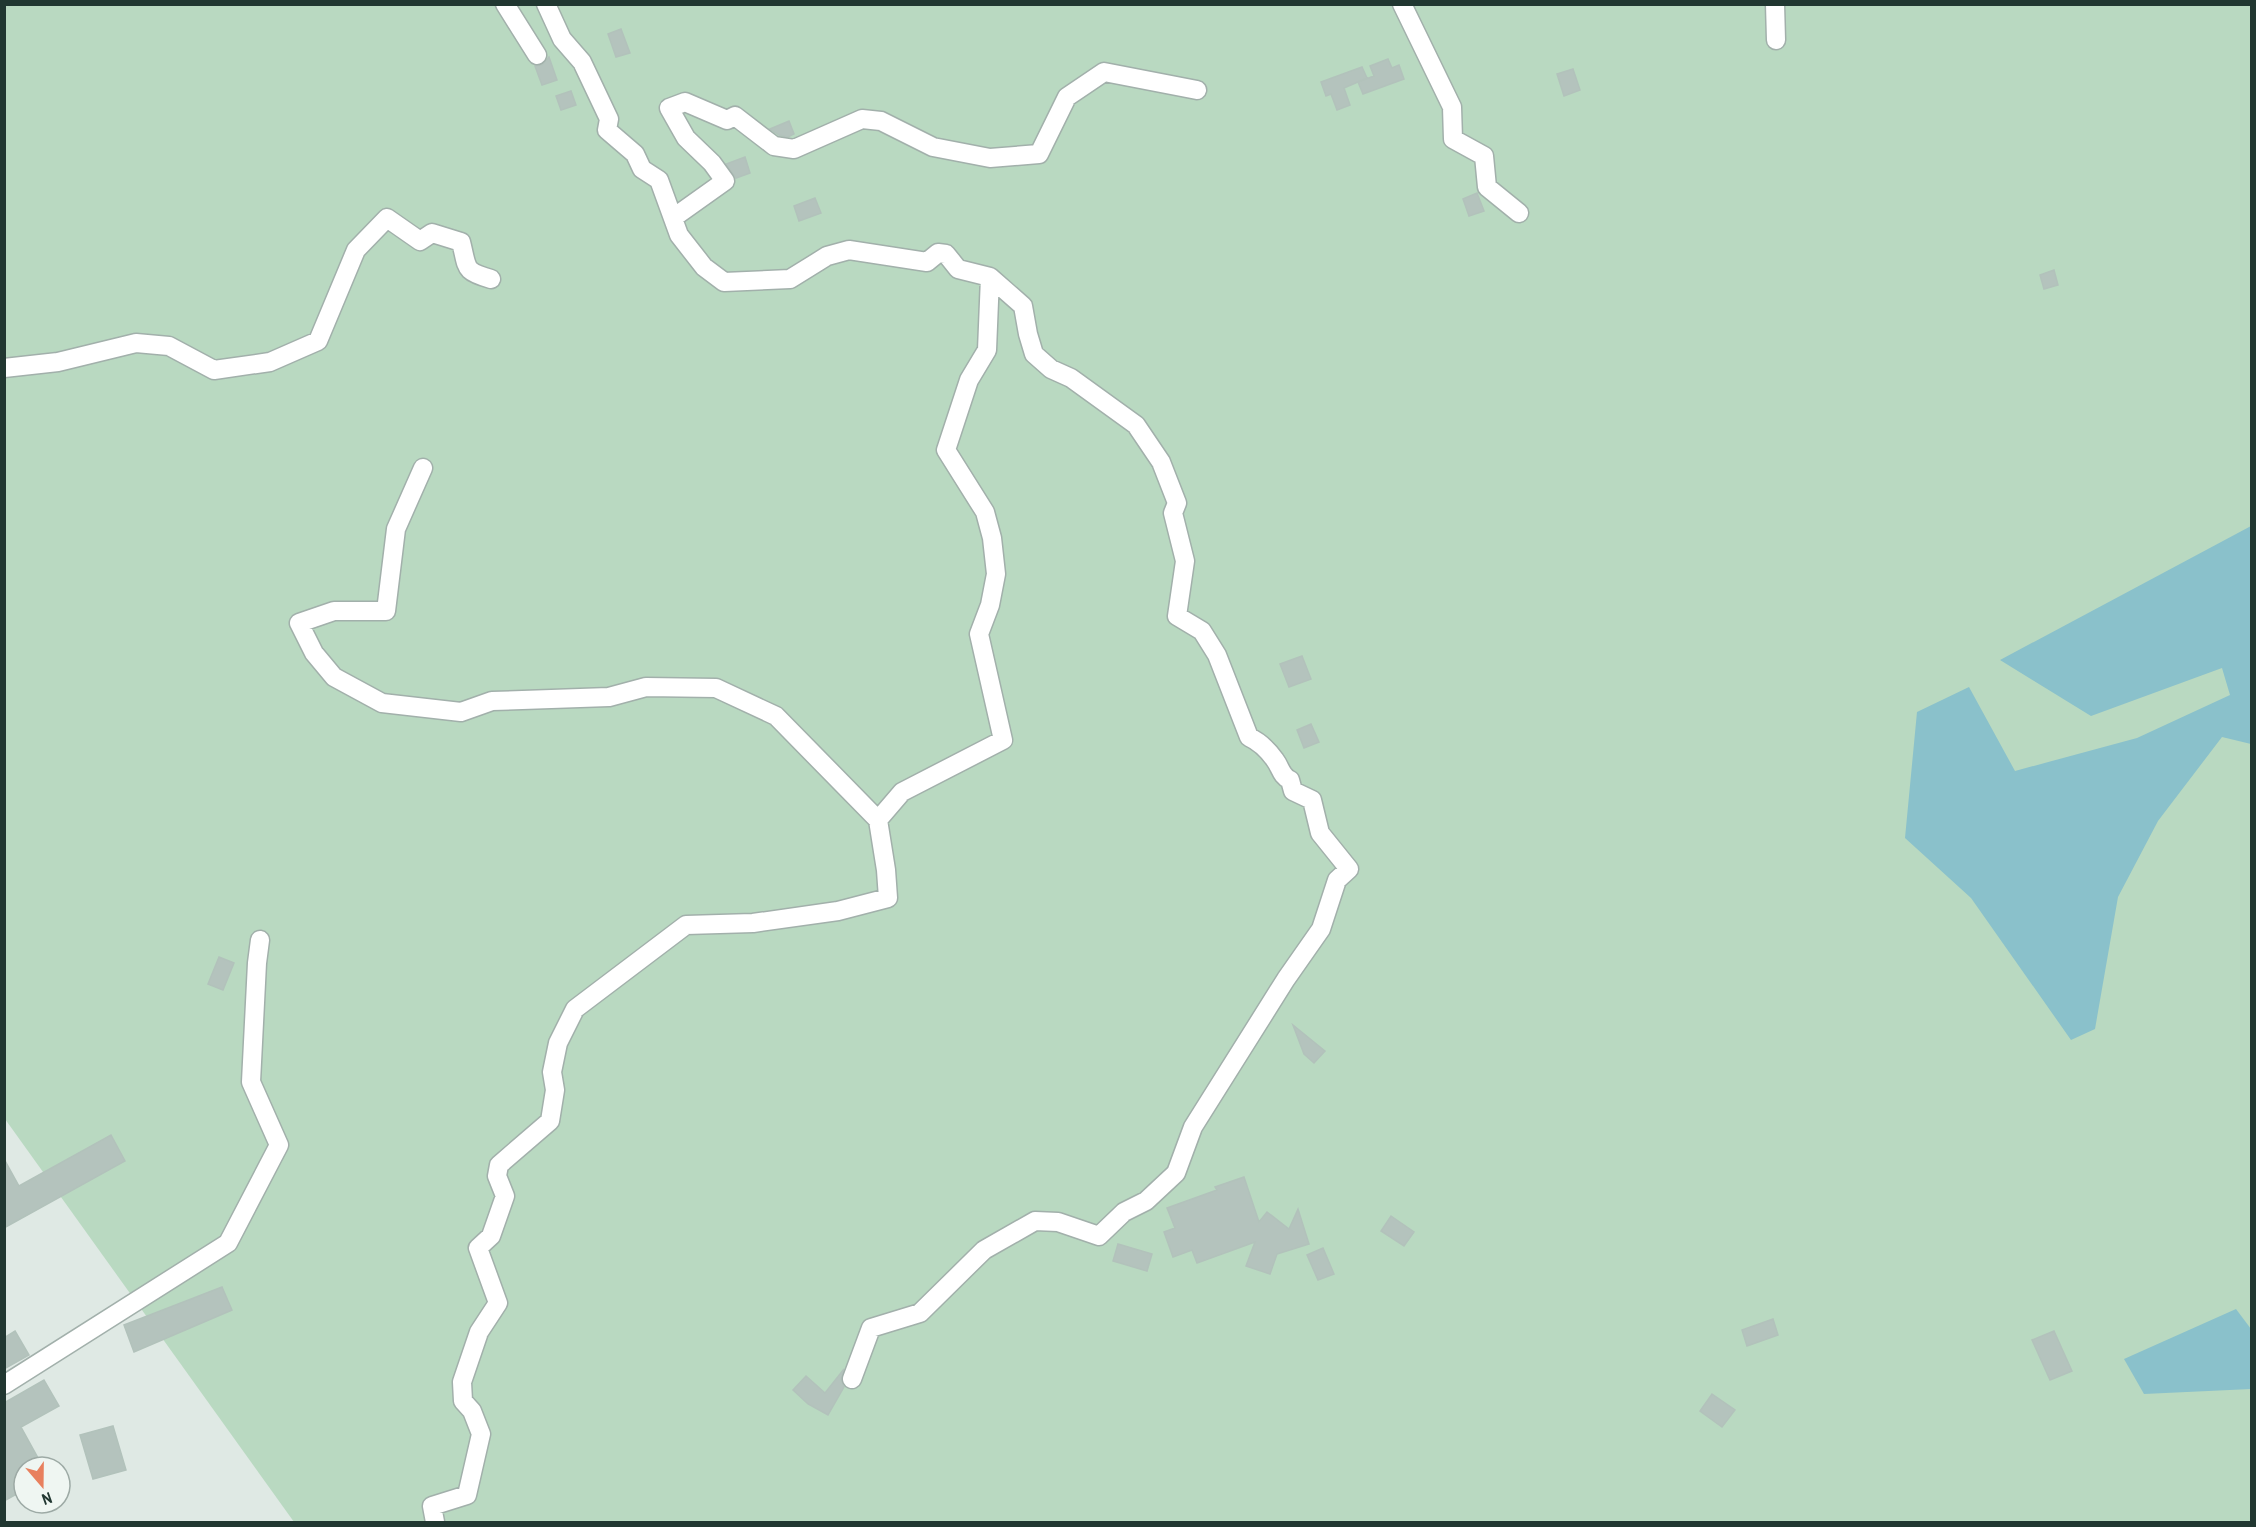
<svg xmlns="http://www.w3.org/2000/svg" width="2256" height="1527" font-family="'Archivo Narrow',sans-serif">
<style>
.green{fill:#b9d9c1}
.water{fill:#8ac1cb}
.building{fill:#b4c3bd;stroke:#b2c2bb;stroke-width:1.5}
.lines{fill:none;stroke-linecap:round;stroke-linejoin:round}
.street-casing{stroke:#a2b0ab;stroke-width:21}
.street{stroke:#fff;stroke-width:18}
</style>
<rect width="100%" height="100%" fill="#dfe9e4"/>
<path class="green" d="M 4,5 L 2251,5 L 2251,1522 L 294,1522 L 5,1119 Z"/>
<path class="water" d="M 2251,526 L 2251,744 L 2222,737 L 2158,821 L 2118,897 L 2095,1029 L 2071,1040 L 1971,898 L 1905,838 L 1917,712 L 1969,687 L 2015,771 L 2137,738 L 2230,695 L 2222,668 L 2091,716 L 2000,660 Z
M 2236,1309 L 2251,1329 L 2251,1389 L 2144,1394 L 2124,1359 Z"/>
<path class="building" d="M 621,29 L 630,53 L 616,57 L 608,34 Z
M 549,57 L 557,80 L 542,85 L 535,66 L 542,65 Z
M 1388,59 L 1392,68 L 1399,65 L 1404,79 L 1363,94 L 1358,82 L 1374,76 L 1370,66 Z
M 1362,67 L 1367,78 L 1344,88 L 1350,105 L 1337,110 L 1331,94 L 1326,96 L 1321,82 Z
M 1573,69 L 1580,90 L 1564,96 L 1557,74 Z
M 571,91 L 576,105 L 561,110 L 556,96 Z
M 789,121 L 794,134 L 788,137 L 779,135 L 770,129 Z
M 745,157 L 750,173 L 736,178 L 726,164 Z
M 1477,193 L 1484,211 L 1469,216 L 1463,199 Z
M 815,198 L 821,213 L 799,221 L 794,206 Z
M 2054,270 L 2058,285 L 2044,289 L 2040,275 Z
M 1302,656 L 1311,679 L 1289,687 L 1280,664 Z
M 1311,724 L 1319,742 L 1304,748 L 1297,730 Z
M 219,957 L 234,963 L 223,990 L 208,984 Z
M 1293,1025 L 1325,1051 L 1314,1063 L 1304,1054 Z
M 111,1135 L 125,1161 L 4,1228 L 4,1159 L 19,1186 Z
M 1244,1177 L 1259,1222 L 1267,1212 L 1289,1229 L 1298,1209 L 1309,1244 L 1277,1254 L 1270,1274 L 1246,1266 L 1255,1242 L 1197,1263 L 1192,1250 L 1173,1257 L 1164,1232 L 1175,1228 L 1167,1208 L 1217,1190 L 1215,1187 Z
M 1391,1216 L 1414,1232 L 1404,1246 L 1381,1231 Z
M 1118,1244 L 1152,1254 L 1147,1271 L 1113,1261 Z
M 1323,1248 L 1334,1274 L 1318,1280 L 1307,1255 Z
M 222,1287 L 232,1310 L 134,1352 L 124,1325 Z
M 1773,1319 L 1778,1335 L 1747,1346 L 1742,1330 Z
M 15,1331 L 29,1355 L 4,1369 L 4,1338 Z
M 2054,1331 L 2072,1371 L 2050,1380 L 2032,1340 Z
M 844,1369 L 841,1380 L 844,1387 L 828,1415 L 808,1404 L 793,1390 L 806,1376 L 825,1393 Z
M 44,1380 L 59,1406 L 21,1427 L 43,1467 L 24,1467 L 24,1490 L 4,1501 L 4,1403 Z
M 1712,1394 L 1735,1410 L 1722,1427 L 1700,1411 Z
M 113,1426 L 126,1470 L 93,1479 L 80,1435 Z"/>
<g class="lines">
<g class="street-casing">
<path id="street" d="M 505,4 L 537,55
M 1402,4 L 1452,107 L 1453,139 L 1484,156 L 1487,187 L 1519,213
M 1775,4 L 1776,40
M 673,218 L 725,181 L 712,163 L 686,138 L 669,108 L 685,102 L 727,120 L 735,116 L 774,146 L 794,149 L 862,119 L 881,121 L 933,147 L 990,158 L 1039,154 L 1067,97 L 1104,72 L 1197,90
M 4,368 L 58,362 L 136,343 L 169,346 L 214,370 L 270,362 L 318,341 L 356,250 L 387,218 L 420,241 L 432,233 L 461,242 C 468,269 463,271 491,279
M 423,468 L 396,529 L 386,611 L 334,611 L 299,623 L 314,653 L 334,677 L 382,703 L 461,712 L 492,701 L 609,697 L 646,687 L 716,688 L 776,716 L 878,820
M 852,1379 L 871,1328 L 920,1313 L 984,1250 L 1035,1221 L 1058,1222 L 1099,1236 L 1124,1212 L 1146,1201 L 1176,1173 L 1193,1127 L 1286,979 L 1321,929 L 1337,880 L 1349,869 L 1320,833 L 1312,800 L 1293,791 L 1290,780 C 1281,776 1281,768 1275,760 C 1268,750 1260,742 1249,737 L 1217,655 L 1202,631 L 1177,616 L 1185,561 L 1173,513 L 1177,503 L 1161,462 L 1136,425 L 1071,378 L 1051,369 L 1034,354 L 1028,334 L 1023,306 L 990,277
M 4,1385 L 228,1243 L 279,1145 L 251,1082 L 257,963 L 260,940
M 435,1522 L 432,1506 L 467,1495 L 481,1434 L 472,1411 L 463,1401 L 462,1382 L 479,1332 L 498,1303 L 478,1248 L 491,1236 L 505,1196 L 497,1176 L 499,1165 L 550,1121 L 555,1090 L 552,1072 L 558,1043 L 575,1009 L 686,925 L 753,923 L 838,911 L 888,898 L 886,870 L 878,820 L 902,792 L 1003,740 L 979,634 L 990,605 L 996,574 L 992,538 L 985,512 L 946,450 L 969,380 L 987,350 L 990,277 L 958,269 L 946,254 L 938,253 L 927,262 L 849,250 L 827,256 L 790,279 L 724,282 L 704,267 L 679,235 L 659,180 L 642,169 L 635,154 L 607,130 L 609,119 L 582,62 L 562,39 L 546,4"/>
</g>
<use href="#street" class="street"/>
</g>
<rect width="2256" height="1527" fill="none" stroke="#213731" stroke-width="12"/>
<g transform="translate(42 1485) rotate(160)"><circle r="28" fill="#eff6f2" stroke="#9daaa5" stroke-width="1.5"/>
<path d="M0-4.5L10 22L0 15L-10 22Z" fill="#e8805e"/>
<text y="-9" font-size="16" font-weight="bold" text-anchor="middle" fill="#213731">N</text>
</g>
</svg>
